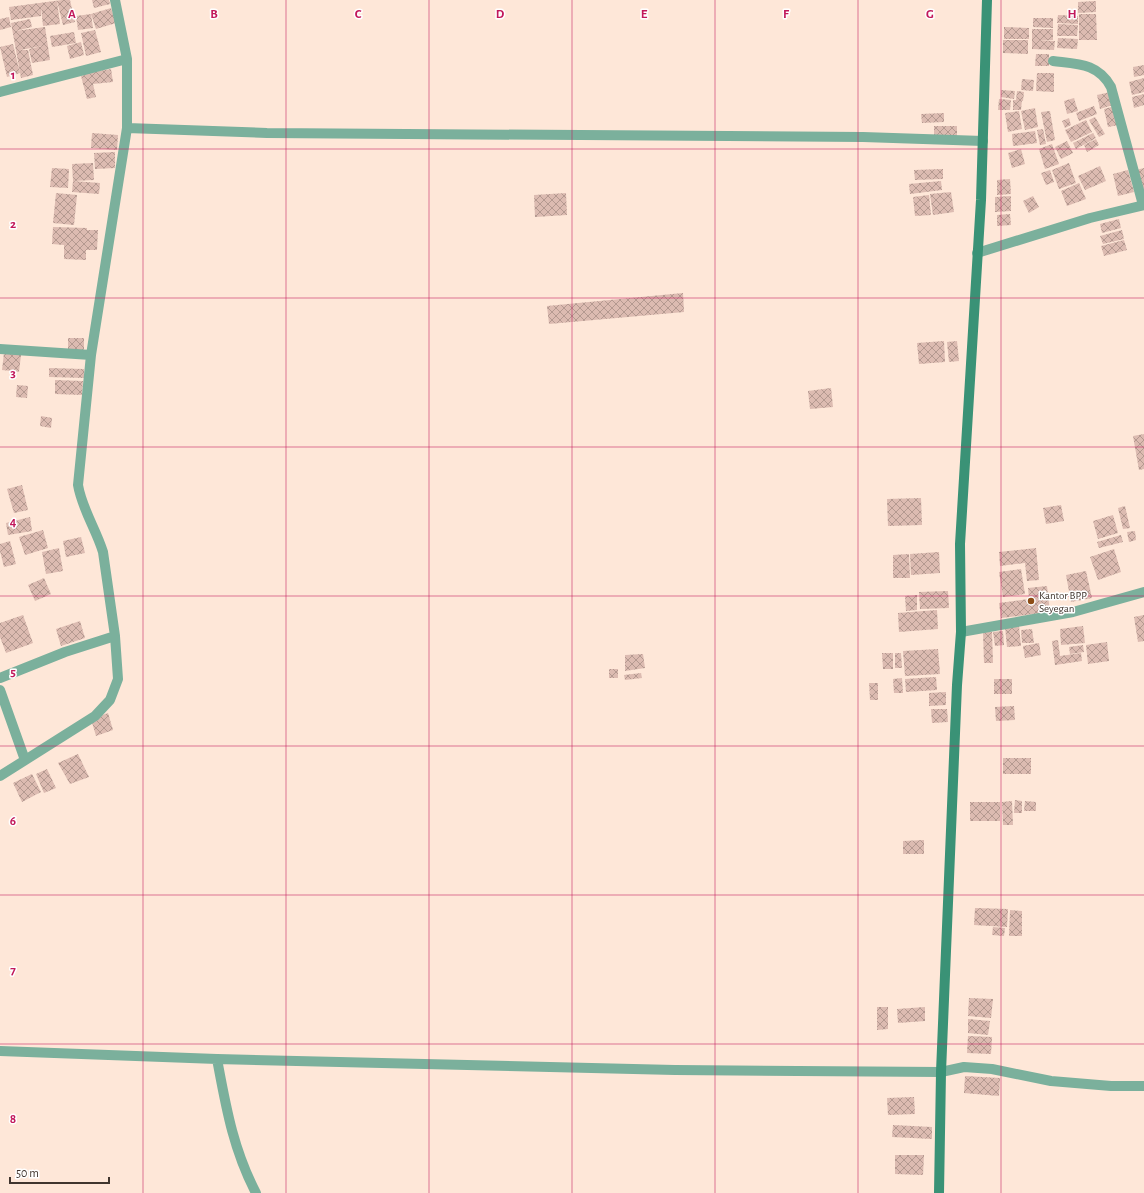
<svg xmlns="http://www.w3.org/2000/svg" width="1144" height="1193" font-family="'Alegreya Sans',sans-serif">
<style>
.building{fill:url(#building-cross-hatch)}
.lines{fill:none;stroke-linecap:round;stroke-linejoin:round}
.minor{stroke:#7bb09c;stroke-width:10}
.secondary{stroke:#3a9276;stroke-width:10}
.grid{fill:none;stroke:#c2185b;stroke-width:1;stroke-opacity:0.55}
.poi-dot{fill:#8c4c15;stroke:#fff;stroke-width:1.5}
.labels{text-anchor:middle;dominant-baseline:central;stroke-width:3;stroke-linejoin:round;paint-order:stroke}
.poi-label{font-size:11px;fill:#40352e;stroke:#fff;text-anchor:start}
.grid-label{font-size:13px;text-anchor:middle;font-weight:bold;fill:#c2185b;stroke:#fff;stroke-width:3;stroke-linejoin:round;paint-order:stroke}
</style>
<defs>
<pattern id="building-cross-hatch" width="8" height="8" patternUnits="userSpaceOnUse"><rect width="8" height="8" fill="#dcbbb1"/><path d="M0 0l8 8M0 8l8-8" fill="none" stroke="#b49990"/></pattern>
</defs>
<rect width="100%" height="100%" fill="#fee7d8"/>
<path class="building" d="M 62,0 L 70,0 L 75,22 L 63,25 L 57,1 L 60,24 L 43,26 L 41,7 L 41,16 L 11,20 L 9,7 Z
M 92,0 L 109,0 L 110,4 L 94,8 Z
M 1096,1 L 1096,12 L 1078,13 L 1078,2 Z
M 111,8 L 116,23 L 96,29 L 91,14 L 93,28 L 78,30 L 76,16 L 91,14 Z
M 1079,14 L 1096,14 L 1097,40 L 1079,40 Z
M 1058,15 L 1078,16 L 1078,24 L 1057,23 Z
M 9,17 L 11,27 L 0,30 L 0,19 Z
M 1033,18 L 1053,18 L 1053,28 L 1033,27 Z
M 30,19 L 32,27 L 15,31 L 45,27 L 50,60 L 32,63 L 29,49 L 42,46 L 20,50 L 28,50 L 33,75 L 21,78 L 11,23 Z
M 1058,24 L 1078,25 L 1077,36 L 1057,36 Z
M 1004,27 L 1029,28 L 1029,39 L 1004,39 Z
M 1032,29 L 1053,29 L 1053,40 L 1038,40 L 1055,41 L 1054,50 L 1032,49 Z
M 95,30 L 101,52 L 86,56 L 81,33 Z
M 74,32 L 76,43 L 52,47 L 50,36 Z
M 1058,38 L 1078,39 L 1077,49 L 1057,48 Z
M 1003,40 L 1028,40 L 1028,54 L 1003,53 Z
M 81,42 L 84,55 L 70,59 L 67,46 Z
M 13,44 L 20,73 L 7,77 L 0,47 Z
M 1036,54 L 1049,54 L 1049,66 L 1035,66 Z
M 1144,65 L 1144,75 L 1134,77 L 1133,67 Z
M 111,69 L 113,82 L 93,84 L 96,97 L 87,99 L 81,76 L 85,75 L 85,73 Z
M 1037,73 L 1054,73 L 1054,92 L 1036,91 Z
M 1144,78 L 1144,92 L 1132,95 L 1129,82 Z
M 1022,79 L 1034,80 L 1033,91 L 1021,90 Z
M 1001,90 L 1015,91 L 1014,99 L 1001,97 Z
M 1017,91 L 1024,92 L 1023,101 L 1016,100 Z
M 1110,92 L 1113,105 L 1100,109 L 1097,95 Z
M 1144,94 L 1144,105 L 1134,108 L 1132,97 Z
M 1074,98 L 1078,111 L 1067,114 L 1064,101 Z
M 999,99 L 1011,100 L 1010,110 L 998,110 Z
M 1013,100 L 1022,100 L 1021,110 L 1013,110 Z
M 1094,106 L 1097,114 L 1079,121 L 1076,113 Z
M 1115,106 L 1119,125 L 1108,127 L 1104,109 Z
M 1035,108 L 1038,127 L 1025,130 L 1021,111 Z
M 1019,111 L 1022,129 L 1008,132 L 1005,113 Z
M 1050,111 L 1055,140 L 1047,142 L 1041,112 Z
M 944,113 L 944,122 L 922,123 L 921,114 Z
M 1095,117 L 1105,134 L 1099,137 L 1089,120 Z
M 1069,118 L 1071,125 L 1065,128 L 1062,121 Z
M 1086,120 L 1092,132 L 1071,142 L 1065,130 Z
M 934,126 L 957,126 L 957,138 L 934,137 Z
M 1043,129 L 1046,144 L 1040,145 L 1037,130 Z
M 1035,131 L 1037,143 L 1013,146 L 1012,134 Z
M 92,133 L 118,135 L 117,150 L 91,148 Z
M 1093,133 L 1096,138 L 1076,149 L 1073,143 Z
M 1096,139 L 1099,145 L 1087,152 L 1084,145 Z
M 1067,141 L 1073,153 L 1061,159 L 1055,147 Z
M 1052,144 L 1059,164 L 1045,169 L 1039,149 Z
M 1021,149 L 1025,164 L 1012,168 L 1008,153 Z
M 115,152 L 115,168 L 95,169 L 94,153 Z
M 93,163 L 94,180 L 73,181 L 72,164 Z
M 1069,163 L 1076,183 L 1059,189 L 1052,170 Z
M 1100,166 L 1106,181 L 1085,190 L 1078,176 Z
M 52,168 L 69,169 L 68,188 L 50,187 Z
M 1144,168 L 1144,192 L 1136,170 Z
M 943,169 L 943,179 L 915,180 L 914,170 Z
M 1050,170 L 1054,182 L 1046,185 L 1041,173 Z
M 1128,170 L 1134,192 L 1118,196 L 1113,174 Z
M 1010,179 L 1011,194 L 997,195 L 997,180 Z
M 73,181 L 100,183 L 99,194 L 72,192 Z
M 941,181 L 942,190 L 910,194 L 909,184 Z
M 1079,183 L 1086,199 L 1067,206 L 1061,191 Z
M 951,192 L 954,212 L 933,215 L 930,194 Z
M 56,193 L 77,195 L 74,225 L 53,223 Z
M 566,193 L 567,215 L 535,217 L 534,195 Z
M 929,195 L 931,215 L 915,216 L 913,197 Z
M 1011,196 L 1011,211 L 995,212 L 995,197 Z
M 1033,196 L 1039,207 L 1029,213 L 1023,201 Z
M 1010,214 L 1011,225 L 997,226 L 997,215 Z
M 1119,219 L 1121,228 L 1102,233 L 1100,224 Z
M 53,227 L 87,228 L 87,230 L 98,230 L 97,250 L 86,250 L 86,260 L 64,259 L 64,245 L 52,244 Z
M 1122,230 L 1124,239 L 1103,244 L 1100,236 Z
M 1124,240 L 1127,250 L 1104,256 L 1101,246 Z
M 683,293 L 684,312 L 549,324 L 547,306 Z
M 68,338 L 84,338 L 84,350 L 68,350 Z
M 944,341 L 945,362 L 919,364 L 917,343 Z
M 957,341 L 959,361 L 949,362 L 947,342 Z
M 4,353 L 21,355 L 19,372 L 2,370 Z
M 49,368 L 84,369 L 84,378 L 49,377 Z
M 55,380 L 83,381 L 82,395 L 55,394 Z
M 17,385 L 28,386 L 27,398 L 16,397 Z
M 831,388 L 833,407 L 810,409 L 808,391 Z
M 41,416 L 52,418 L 51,428 L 40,426 Z
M 1144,434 L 1144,469 L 1139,470 L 1133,436 Z
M 22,485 L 28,510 L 14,513 L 7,489 Z
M 921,498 L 922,525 L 888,526 L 887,499 Z
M 1061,505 L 1064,521 L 1046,524 L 1043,508 Z
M 1125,506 L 1130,528 L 1123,529 L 1118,508 Z
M 1113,515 L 1118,533 L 1098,539 L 1093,521 Z
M 30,517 L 32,531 L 8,535 L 6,523 Z
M 43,530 L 48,548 L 25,555 L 19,537 Z
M 1135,531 L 1136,540 L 1129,542 L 1127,532 Z
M 1121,535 L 1123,542 L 1099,548 L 1097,542 Z
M 81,537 L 85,553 L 66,557 L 63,541 Z
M 10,541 L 16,564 L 4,567 L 0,551 L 0,544 Z
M 59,548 L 63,571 L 46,574 L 42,552 Z
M 1036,548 L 1039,580 L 1027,581 L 1025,563 L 1000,566 L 999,552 Z
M 1114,549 L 1121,572 L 1098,580 L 1090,557 Z
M 939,552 L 940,573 L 911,575 L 910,554 Z
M 909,554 L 910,578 L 893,578 L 893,555 Z
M 1021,569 L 1025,594 L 1003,597 L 999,572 Z
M 1086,571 L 1092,598 L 1071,602 L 1066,575 Z
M 44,578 L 51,594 L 35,601 L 28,585 Z
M 1047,586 L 1050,612 L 1001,618 L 999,603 L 1029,599 L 1028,588 Z
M 948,591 L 949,608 L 920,609 L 919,592 Z
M 917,595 L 917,610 L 906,611 L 905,596 Z
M 937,610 L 938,629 L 899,632 L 898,613 Z
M 23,615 L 33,643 L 6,653 L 0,637 L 0,623 Z
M 1144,615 L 1144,641 L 1138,642 L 1134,617 Z
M 80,621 L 85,638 L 61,646 L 56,629 Z
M 1019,626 L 1021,646 L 1007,647 L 1005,627 Z
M 1083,626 L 1085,643 L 1061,645 L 1060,629 Z
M 1032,629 L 1034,643 L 1022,643 L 1021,630 Z
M 1003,631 L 1004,645 L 995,646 L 993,632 Z
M 983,632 L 992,632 L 993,663 L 984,663 Z
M 1058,640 L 1060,656 L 1081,653 L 1082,661 L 1055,665 L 1052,641 Z
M 1107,642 L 1109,661 L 1088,664 L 1086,645 Z
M 1039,643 L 1041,655 L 1025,658 L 1023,646 Z
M 1083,645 L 1084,652 L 1070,654 L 1069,647 Z
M 938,649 L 940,674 L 905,676 L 903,651 Z
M 882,653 L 893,653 L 893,669 L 883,669 Z
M 895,653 L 901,653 L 902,668 L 895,668 Z
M 643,654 L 645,668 L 625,671 L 625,655 Z
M 609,669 L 618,669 L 618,678 L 609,678 Z
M 641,673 L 642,678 L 625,680 L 624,675 Z
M 936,677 L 937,690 L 906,692 L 905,679 Z
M 902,678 L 903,693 L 894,693 L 893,679 Z
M 994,679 L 1012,679 L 1012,694 L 994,694 Z
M 869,683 L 878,683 L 878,700 L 870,700 Z
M 946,692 L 946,705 L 929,706 L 929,693 Z
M 1014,706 L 1015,720 L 996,721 L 995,707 Z
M 931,709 L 947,709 L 948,722 L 932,723 Z
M 108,713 L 113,730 L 96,736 L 91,719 Z
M 78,754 L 89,777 L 70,784 L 58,763 Z
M 1003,758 L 1031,758 L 1031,774 L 1003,774 Z
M 47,769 L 56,788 L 44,793 L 36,774 Z
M 32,774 L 41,792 L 22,802 L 13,783 Z
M 1015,800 L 1022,801 L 1022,813 L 1014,813 Z
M 1012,801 L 1013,825 L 1003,825 L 1002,802 Z
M 1025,801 L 1036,802 L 1036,811 L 1024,811 Z
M 970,802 L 1000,802 L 1000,821 L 970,821 Z
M 924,840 L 924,854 L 903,854 L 903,841 Z
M 975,908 L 1008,909 L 1007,927 L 974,925 Z
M 1010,910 L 1022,911 L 1022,936 L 1009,936 Z
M 993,927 L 1005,928 L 1004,936 L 992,935 Z
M 969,998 L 993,999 L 991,1018 L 968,1016 Z
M 877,1007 L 888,1007 L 888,1029 L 877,1030 Z
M 925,1007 L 925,1021 L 898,1023 L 897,1009 Z
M 968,1019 L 990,1021 L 988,1035 L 968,1033 Z
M 968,1036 L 992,1037 L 991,1054 L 967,1053 Z
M 965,1076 L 1000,1078 L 999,1096 L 964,1093 Z
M 914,1097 L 915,1114 L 888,1115 L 887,1098 Z
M 893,1125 L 932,1127 L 932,1139 L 892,1137 Z
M 895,1155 L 924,1155 L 923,1175 L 895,1174 Z"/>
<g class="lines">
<path class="minor" d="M 1053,61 C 1077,64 1098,63 1111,87 L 1143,205
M 0,92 L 127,59
M 127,128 L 267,133 L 863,137 L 983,141
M 977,253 L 1090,218 L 1144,205
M 0,349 L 91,355
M 961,632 L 1073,612 L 1144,592
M 0,678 L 65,652 L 115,636
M 0,690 L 25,760
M 0,776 L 95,716 L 110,700 L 118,679 L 115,636 L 103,552 C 96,529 82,509 78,485 L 91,355 L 127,128 L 127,59 L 115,0
M 0,1051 L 217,1059 L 675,1070 L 941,1072 L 964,1067 L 992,1069 L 1051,1081 L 1111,1086 L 1144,1086
M 217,1059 C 226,1107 233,1149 256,1193"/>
<path class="secondary" d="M 939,1193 L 941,1072 L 957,685 L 961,632 L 960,544 L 981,200 L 987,0"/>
</g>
<path class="grid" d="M 143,0 L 143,1193M 286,0 L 286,1193M 429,0 L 429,1193M 572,0 L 572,1193M 715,0 L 715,1193M 858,0 L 858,1193M 1001,0 L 1001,1193M 0,149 L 1144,149M 0,298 L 1144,298M 0,447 L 1144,447M 0,596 L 1144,596M 0,746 L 1144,746M 0,895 L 1144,895M 0,1044 L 1144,1044"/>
<circle class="poi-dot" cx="1031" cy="601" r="4"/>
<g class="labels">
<g class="poi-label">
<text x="1039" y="595">Kantor BPP<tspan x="1039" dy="13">Seyegan</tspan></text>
</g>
</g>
<g class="grid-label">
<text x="72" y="18">A</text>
<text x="214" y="18">B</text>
<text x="358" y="18">C</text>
<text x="500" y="18">D</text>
<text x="644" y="18">E</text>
<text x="786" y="18">F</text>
<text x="930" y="18">G</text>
<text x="1072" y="18">H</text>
<text x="13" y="79">1</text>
<text x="13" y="228">2</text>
<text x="13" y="377">3</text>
<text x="13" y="526">4</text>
<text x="13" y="676">5</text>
<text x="13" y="825">6</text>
<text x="13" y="974">7</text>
<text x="13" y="1123">8</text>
</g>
<path d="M10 1177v6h99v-6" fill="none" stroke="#40352e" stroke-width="2"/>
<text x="16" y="1177" font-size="12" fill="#40352e" stroke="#ffffff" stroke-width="3" paint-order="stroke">50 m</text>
</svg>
